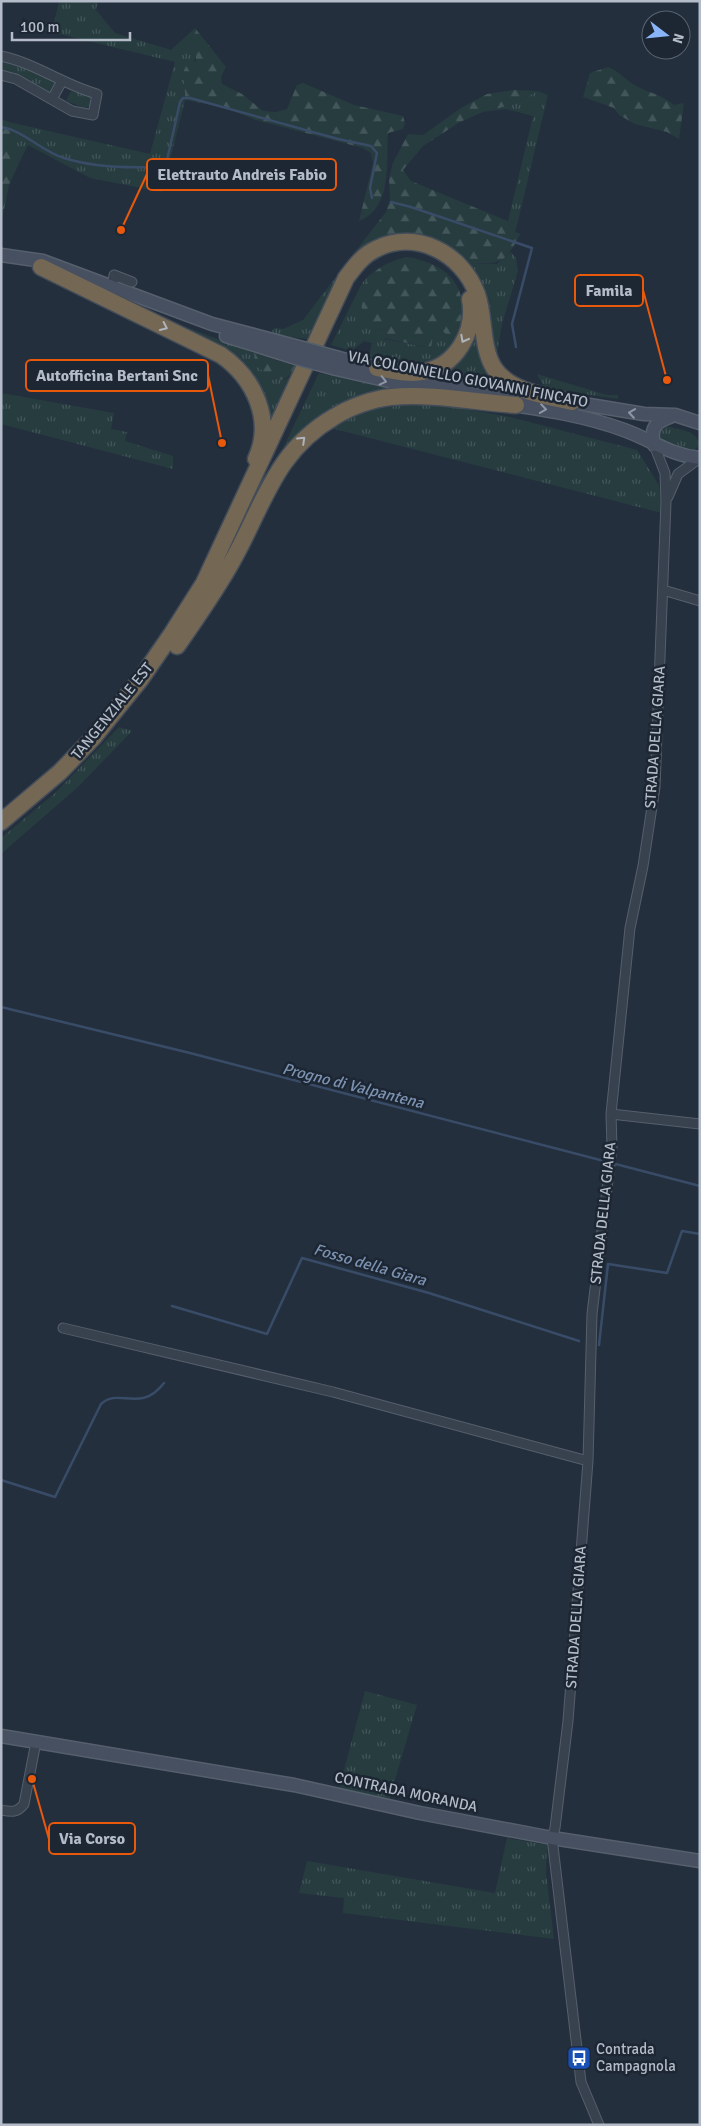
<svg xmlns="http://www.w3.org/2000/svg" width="701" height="2126" font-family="Signika,sans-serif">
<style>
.grass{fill:url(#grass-tufts)}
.forest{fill:url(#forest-firs)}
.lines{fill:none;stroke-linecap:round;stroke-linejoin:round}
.stream{stroke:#394c67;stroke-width:2.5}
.street-casing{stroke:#565f6c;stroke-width:11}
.secondary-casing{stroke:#565f6c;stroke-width:15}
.highway-casing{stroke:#434c59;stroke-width:19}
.street{stroke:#38414e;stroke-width:9}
.secondary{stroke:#465061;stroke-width:12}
.highway{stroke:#746855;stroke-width:16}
.secondary-bridge-casing{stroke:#565f6c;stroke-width:15;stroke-linecap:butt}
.secondary-bridge{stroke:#465061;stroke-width:12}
.oneway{stroke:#aeb4bd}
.oneway2{stroke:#8e96a5}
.labels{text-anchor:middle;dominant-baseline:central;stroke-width:5;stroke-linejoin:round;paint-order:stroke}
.street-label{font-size:15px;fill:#b4bcc9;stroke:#1d2633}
.poi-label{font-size:15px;fill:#b4bcc9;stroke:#1d2633;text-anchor:start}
.water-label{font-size:16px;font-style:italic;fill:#7c92b1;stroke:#1d2633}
.leader{fill:none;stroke:#e8590c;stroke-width:2}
.callout-dot{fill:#e8590c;stroke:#1d2633;stroke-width:2}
.callout{fill:#1d2633;stroke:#e8590c;stroke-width:2}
.callout-label{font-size:16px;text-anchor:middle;font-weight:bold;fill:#b4bcc9}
</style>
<defs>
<pattern id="grass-tufts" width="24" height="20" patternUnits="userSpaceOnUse" patternTransform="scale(1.25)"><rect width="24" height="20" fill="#263c3f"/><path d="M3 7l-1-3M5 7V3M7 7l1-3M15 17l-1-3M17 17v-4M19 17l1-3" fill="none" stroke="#435659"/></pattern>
<pattern id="forest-firs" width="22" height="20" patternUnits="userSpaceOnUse" patternTransform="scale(1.25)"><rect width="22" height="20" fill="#263c3f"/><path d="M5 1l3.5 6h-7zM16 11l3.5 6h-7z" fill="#435659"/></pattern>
</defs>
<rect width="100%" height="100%" fill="#242f3e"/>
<path class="grass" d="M 59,1 L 98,1 L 96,10 L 115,33 L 171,50 L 184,38 L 196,48 L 197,56 L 192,64 L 184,93 L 185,100 L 162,192 L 90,178 L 28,145 L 19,163 L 12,153 L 9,122 L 150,154 L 175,62 L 30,27 L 53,28 Z
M 1,61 L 21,65 L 58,84 L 52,94 L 18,76 L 1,72 Z
M 71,91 L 90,96 L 90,106 L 85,108 L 66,101 Z
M 538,91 L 548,95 L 517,225 L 508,221 L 533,116 L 506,109 L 483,112 L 511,105 Z
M 358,248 L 362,251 L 332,291 L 307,339 L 275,335 L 272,331 L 274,328 L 283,329 L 303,320 Z
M 511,252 L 516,258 L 518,271 L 502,324 L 496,359 L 467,263 L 497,264 Z
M 374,270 L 365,284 L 376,330 L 377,328 L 386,330 L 384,339 L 431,348 L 433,336 L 441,330 L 462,297 C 464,307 465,318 463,328 C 458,348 432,369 411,368 C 399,368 385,363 373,361 L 369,356 L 372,343 L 364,341 L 352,351 L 331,345 L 362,283 Z
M 126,304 L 254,353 L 255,365 L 284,380 L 290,377 L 263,438 L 250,379 Z
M 474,323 L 508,389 L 430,377 Z
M 319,373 L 404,392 L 383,394 L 275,465 Z
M 537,374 L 607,395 L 618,395 L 618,399 L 577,393 L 563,394 L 545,389 Z
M 1,393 L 114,413 L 111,429 L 127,432 L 125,441 L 173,456 L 173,469 L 1,424 Z
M 427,402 L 510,417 L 637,450 L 659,485 L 662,513 L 327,427 L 367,410 Z
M 667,426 C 679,430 698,430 699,445 L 694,451 L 688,451 L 659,439 L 659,433 Z
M 119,727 L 132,731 L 79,786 L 1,854 L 1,838 L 54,794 Z
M 365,1691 L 417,1705 L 389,1800 L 339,1789 Z
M 507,1838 L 547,1845 L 546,1873 L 554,1939 L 343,1913 L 344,1898 L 299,1893 L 307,1861 L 495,1893 Z"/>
<path class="forest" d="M 195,28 L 226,67 L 221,77 L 222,84 L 242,94 L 263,111 L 276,112 L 287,109 L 297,85 L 303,83 L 354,105 L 403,116 L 405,123 L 403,129 L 388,133 C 386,162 393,208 359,221 L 373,163 L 371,153 L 363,148 L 256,120 L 223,107 L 185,100 L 184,70 L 187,65 L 196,61 L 196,48 L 184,38 Z
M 608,67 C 621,72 626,81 638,87 C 652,94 660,94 674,105 L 684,103 L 679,139 L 667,132 L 635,124 L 619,115 L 614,108 L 583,97 L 590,73 Z
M 514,90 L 538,91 L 511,105 L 483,112 L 460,122 L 423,146 L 403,170 L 411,181 L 517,225 L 515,232 L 520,234 C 505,265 500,264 467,263 L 450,248 L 362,251 L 358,248 L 386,212 L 390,199 L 389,178 L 393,163 L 408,134 L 423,135 L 461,108 L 487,94 Z
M 1,119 L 9,122 L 12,153 L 19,163 L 9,185 L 1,224 Z
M 406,257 C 454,264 475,294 454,340 L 441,330 L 433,336 L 431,348 L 383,338 L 385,330 L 377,328 L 376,330 L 366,326 C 353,287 368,267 406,257 Z
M 254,353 L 295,366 C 284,391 270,376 255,365 Z"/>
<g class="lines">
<path class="stream" d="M 1,127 C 25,131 41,151 64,158 C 92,167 124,168 153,167
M 165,169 L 180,102 L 183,98 L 190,98 L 338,139 L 371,146 L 377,153 L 370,188 L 372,198
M 391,202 L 411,207 L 532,248 L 512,324 L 516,347
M 1,1007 L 190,1053 L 700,1186
M 172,1306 L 267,1334 L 302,1258 L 429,1293 L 579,1341
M 599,1345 L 608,1264 L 667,1273 L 682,1231 L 700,1234
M 1,1480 L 55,1497 L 101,1404 C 119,1387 140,1414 164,1383"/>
<g class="street-casing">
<path id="street" d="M 1,56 C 35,63 64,85 97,94 L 93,115 L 72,111 L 16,79 L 1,75
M 52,99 L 62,81
M 112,287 L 114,275 L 132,282
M 668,497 L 678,474 L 700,458
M 663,590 L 700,601
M 611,1114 L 700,1124
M 63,1328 L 333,1392 L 588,1461
M 1,1810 C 12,1812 17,1813 24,1804 L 36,1742
M 599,2125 L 581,2082 L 552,1838 L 555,1828 L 568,1721 L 588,1461 L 592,1314 L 612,1147 L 611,1114 L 630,928 L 643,866 L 655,787 L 666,502 L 665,473 L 654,445"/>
</g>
<g class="secondary-casing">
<path id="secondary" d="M 1,255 L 43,261 L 212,324 L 299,347
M 226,336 L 296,358
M 339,358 L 385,370
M 336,369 L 433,391
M 409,376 L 446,384 L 530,396
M 565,401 L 644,414 L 675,415 L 700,423
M 507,404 C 547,410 586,416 624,430 C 652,440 669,455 700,458
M 654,445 C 650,429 655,422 670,417
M 1,1736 L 294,1785 L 420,1813 L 552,1838 L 700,1861"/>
</g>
<g class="highway-casing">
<path id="highway" d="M 41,267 L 221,355 C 254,378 274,420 256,459
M 377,368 C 391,370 408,375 423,372 C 456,366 476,332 470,299
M 177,646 C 197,617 218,588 235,556 C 265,501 276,451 334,417 C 350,407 372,399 391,397 C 432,393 474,402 516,405
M 1,822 L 60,772 L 93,738 L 140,680 L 171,635 L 204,583 L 346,278 C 355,266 363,255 376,249 C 416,229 462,253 477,294 C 485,317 481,347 494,368 C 510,392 546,396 572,402"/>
</g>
<use href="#street" class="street"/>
<use href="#secondary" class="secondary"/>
<use href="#highway" class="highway"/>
<g class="secondary-bridge-casing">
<path id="secondary-bridge" d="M 299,347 L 339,358
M 296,358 L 336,369"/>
</g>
<use href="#secondary-bridge" class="secondary-bridge"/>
</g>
<defs><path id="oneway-chevron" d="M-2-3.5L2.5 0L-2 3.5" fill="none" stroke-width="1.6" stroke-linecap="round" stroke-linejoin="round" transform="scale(1.25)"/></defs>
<g class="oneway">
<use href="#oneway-chevron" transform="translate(164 327) rotate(25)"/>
<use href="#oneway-chevron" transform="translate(464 339) rotate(118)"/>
<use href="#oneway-chevron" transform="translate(302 440) rotate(-44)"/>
</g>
<g class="oneway2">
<use href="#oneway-chevron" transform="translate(383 381) rotate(13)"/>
<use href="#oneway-chevron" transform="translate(543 409) rotate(8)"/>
<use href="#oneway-chevron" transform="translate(632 413) rotate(-172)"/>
</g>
<defs>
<g id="bus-square" transform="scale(1.25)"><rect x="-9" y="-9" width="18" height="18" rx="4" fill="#1a4fb4" stroke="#1d2633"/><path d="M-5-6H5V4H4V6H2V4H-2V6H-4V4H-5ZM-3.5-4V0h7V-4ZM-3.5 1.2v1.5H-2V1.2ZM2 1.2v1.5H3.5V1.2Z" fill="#fff"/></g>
</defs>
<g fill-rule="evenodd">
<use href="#bus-square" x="579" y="2058"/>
</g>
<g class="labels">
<g class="street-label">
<text transform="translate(468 379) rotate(11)">VIA COLONNELLO GIOVANNI FINCATO</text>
<text transform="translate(112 711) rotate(-51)">TANGENZIALE EST</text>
<text transform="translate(655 737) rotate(-86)">STRADA DELLA GIARA</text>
<text transform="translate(603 1213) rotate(-84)">STRADA DELLA GIARA</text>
<text transform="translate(576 1617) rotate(-86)">STRADA DELLA GIARA</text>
<text transform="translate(406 1792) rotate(12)">CONTRADA MORANDA</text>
</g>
<g class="poi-label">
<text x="596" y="2049">Contrada<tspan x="596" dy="17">Campagnola</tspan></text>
</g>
<g class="water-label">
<text transform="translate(353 1086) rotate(14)">Progno di Valpantena</text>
<text transform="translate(370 1265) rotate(16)">Fosso della Giara</text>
</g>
</g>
<path class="leader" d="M121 230L147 174M667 380L643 290M222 443L208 375M32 1779L49 1839"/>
<g class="callout-dot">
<circle cx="121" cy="230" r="5"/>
<circle cx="667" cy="380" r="5"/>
<circle cx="222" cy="443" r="5"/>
<circle cx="32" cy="1779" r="5"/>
</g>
<g class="callout">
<rect x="147" y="159" width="189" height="31" rx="5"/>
<rect x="575" y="275" width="68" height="31" rx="5"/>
<rect x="26" y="360" width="182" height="31" rx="5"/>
<rect x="49" y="1823" width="86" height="31" rx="5"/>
</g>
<g class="callout-label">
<text x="242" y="180">Elettrauto Andreis Fabio</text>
<text x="609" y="296">Famila</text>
<text x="117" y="381">Autofficina Bertani Snc</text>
<text x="92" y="1844">Via Corso</text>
</g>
<rect width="701" height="2126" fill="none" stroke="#b4bcc9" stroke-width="5"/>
<g transform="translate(666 35) rotate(106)"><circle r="24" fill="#1d2633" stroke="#59626f"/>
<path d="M0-4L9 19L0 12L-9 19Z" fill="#8ab4f8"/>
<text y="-8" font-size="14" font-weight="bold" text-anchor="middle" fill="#b4bcc9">N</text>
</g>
<path d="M12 32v8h118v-8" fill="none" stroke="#b4bcc9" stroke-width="2.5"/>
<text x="20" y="32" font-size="15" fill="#b4bcc9" stroke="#1d2633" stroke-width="4" paint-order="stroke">100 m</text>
</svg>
